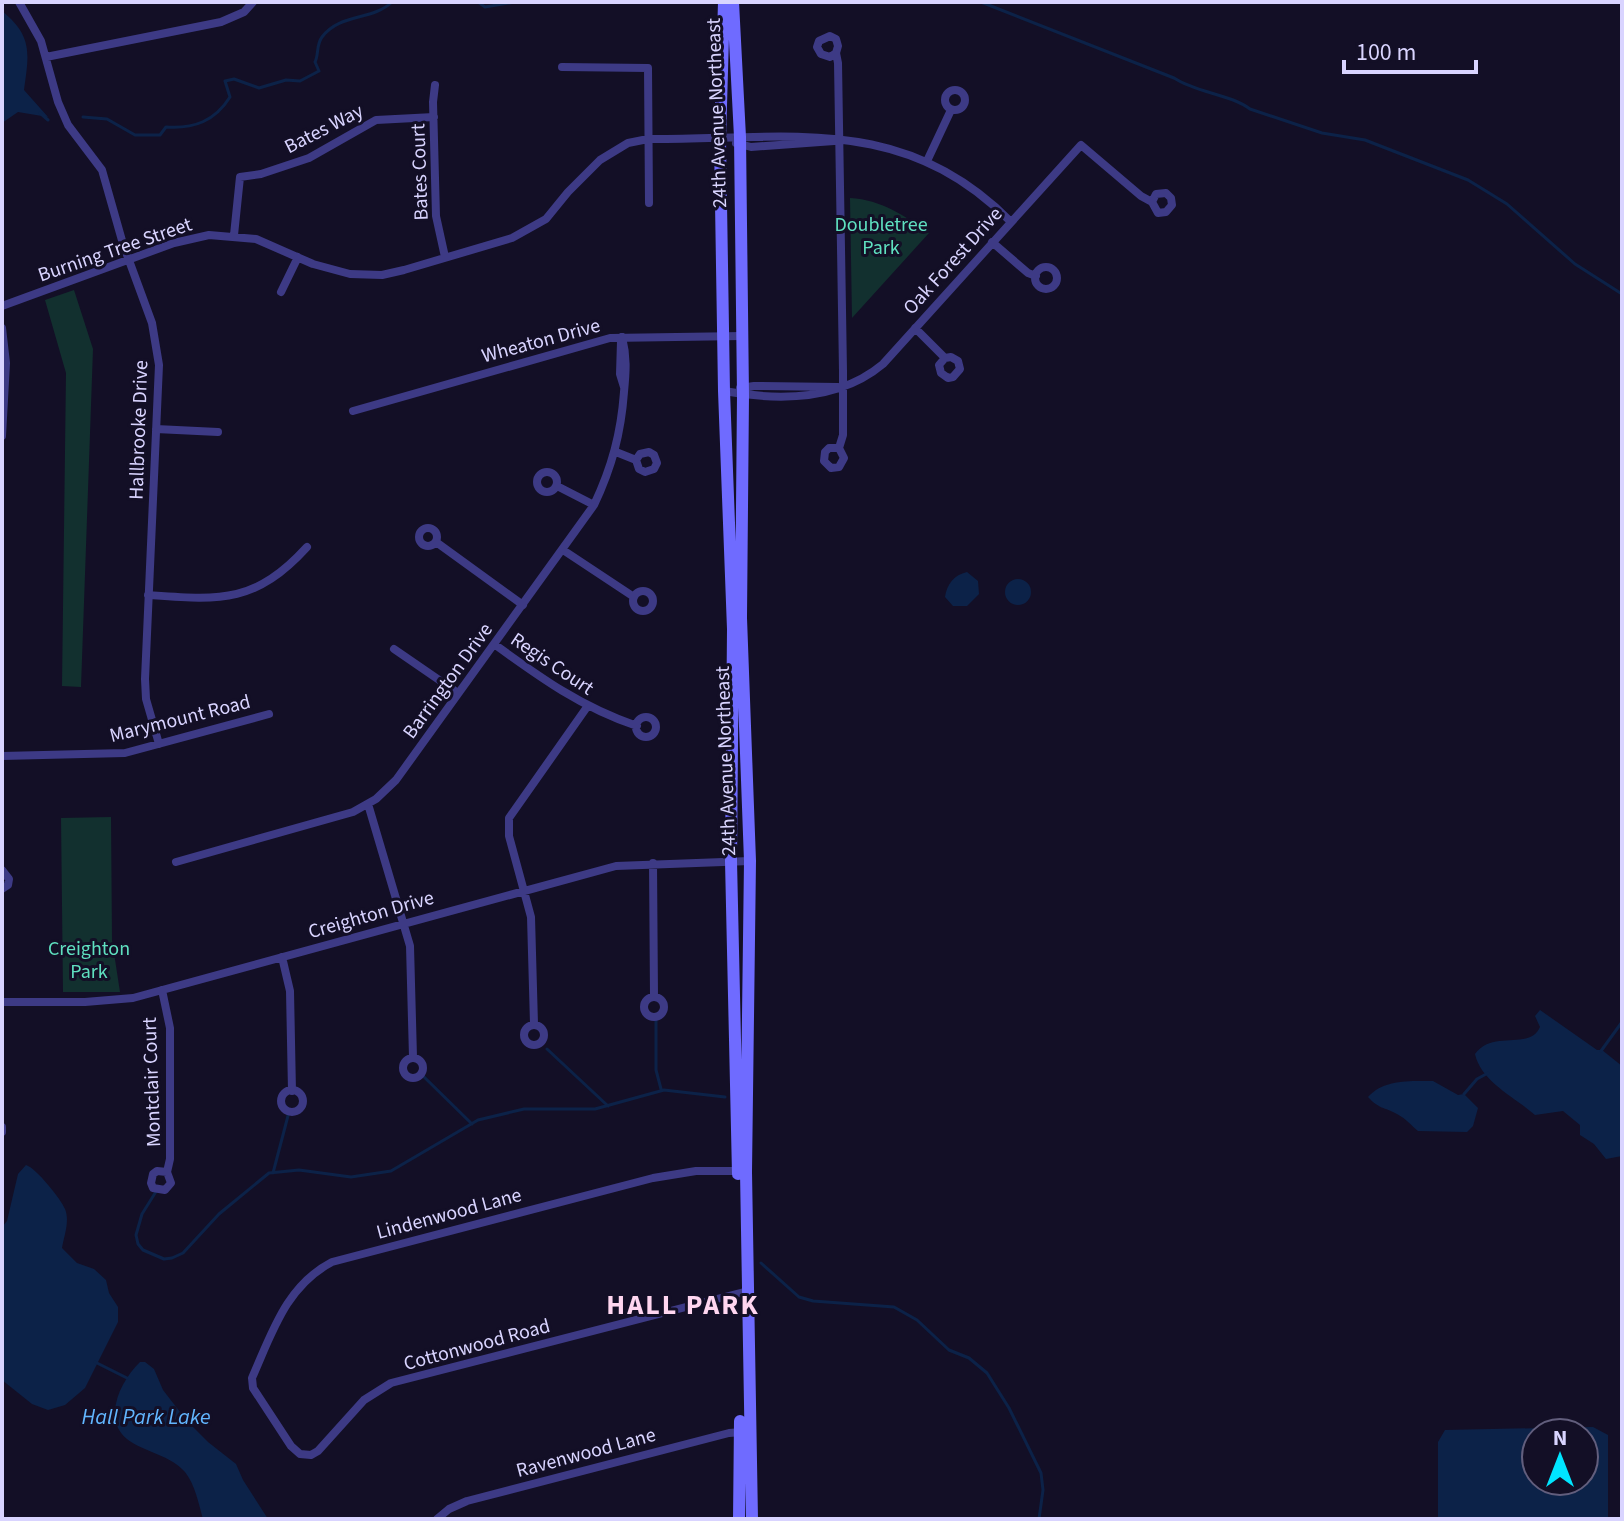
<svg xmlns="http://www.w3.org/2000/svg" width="1624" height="1521" font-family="'Source Sans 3',sans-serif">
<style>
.green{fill:#12302f}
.water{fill:#0c2248;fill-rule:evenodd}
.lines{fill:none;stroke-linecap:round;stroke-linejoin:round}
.stream{stroke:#0c2248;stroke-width:3}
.street{stroke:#3d3a85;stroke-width:8}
.secondary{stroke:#6f6bff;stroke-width:12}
.labels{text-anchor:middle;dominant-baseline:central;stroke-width:6;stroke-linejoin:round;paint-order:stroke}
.street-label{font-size:20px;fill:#d9d4ff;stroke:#130f26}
.park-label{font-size:20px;fill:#5fe0c0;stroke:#130f26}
.water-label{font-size:22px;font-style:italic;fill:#62b6ff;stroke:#130f26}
.district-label{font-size:28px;font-weight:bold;letter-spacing:2px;fill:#ffd6f0;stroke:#130f26}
</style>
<rect width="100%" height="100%" fill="#130f26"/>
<path class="green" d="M 850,198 C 882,200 903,215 929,233 L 852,318 Z
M 74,290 L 93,349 L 81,687 L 62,686 L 66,373 L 45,300 Z
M 111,817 L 112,940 L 120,992 L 63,992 L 61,818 Z"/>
<path class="water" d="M 2,11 C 33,36 29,54 24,90 L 48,117 L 18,112 L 2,123 Z
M 967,572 L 978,581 L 979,594 L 967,606 L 953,606 L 945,597 C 947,584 954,575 967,572 Z
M1005 592a13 13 0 1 1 26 0a13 13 0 1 1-26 0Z
M 1540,1010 L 1597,1050 L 1602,1050 L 1622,1066 L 1622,1156 L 1606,1159 L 1594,1144 L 1580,1135 L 1580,1125 L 1563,1111 L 1535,1115 C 1515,1097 1481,1082 1475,1054 C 1493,1029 1530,1051 1540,1027 L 1535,1016 Z
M 1433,1081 L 1458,1095 L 1464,1094 L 1478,1108 L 1473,1126 L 1467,1132 L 1418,1131 C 1411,1125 1405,1118 1397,1114 C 1384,1107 1379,1109 1368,1097 C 1384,1079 1410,1081 1433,1081 Z
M 26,1165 C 36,1168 61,1199 65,1209 C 70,1221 64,1236 62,1248 L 77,1263 L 94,1269 L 106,1280 L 109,1293 L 118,1307 L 118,1322 L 85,1388 L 65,1405 L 48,1410 L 32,1404 L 2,1380 L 2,1227 L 7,1221 L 18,1174 Z
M 140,1362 L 145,1362 L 154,1369 L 163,1390 L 187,1421 L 208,1442 L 236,1464 L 243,1480 L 268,1519 L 203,1519 C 199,1505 195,1484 185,1472 C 164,1447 113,1452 115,1411 C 116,1393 127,1375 140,1362 Z
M 1593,1427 L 1608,1435 L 1608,1519 L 1438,1519 L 1438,1442 L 1445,1430 ZM 1536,1433 L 1584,1433 L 1584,1481 L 1536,1481 Z"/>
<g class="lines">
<path class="stream" d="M 478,2 L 485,7 L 515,2
M 981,2 L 1174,78 C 1197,93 1230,94 1250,109 L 1322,133 L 1365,140 L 1468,180 L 1507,204 L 1575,264 L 1622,294
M 40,113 L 48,120
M 83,117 L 107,119 L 135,135 L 160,135 L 166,127 C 194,129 215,121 230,97 L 225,81 L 234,79 L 259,88 L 286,80 L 300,81 L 319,71 L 315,62 C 319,54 316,45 322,37 C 340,13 372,21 392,2
M 656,1017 L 656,1070 L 661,1089
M 547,1049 L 608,1106
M 1601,1051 L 1622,1022
M 421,1074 L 472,1124
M 1464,1094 L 1477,1079 L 1488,1073
M 273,1173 L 289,1112
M 157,1190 L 142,1214 L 136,1235 L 138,1244 L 143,1250 L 164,1259 L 172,1258 L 183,1253 L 219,1214 L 269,1173 L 299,1170 L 351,1177 L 391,1171 L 478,1120 L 524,1109 L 595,1109 L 664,1090 L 725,1097
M 761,1263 L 799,1297 L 813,1301 L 894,1307 L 917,1320 L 949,1350 L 969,1358 L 987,1373 L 1009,1408 L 1041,1473 L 1043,1490 L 1039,1519
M 95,1362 L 127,1378"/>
<path class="street" d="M 19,2 L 41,41 L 58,102 L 68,125 L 102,170 L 123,244 L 152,323 L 159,365 L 145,679 L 146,699 L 159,744
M 836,53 L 830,57 L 821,54 L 817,47 L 819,41 L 830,36 L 836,39 L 838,46 L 836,53 L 838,63 L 843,371 L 843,435 L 839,448 L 844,458 L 839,467 L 831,468 L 824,461 L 825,452 L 829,448 L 839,448
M 46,57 L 221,22 L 244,12 L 253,2
M 562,67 L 648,68 L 649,203
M 435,85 L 433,102 L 436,216 L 445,257
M945 100a10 10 0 1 1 20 0a10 10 0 1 1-20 0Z
M 736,143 L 751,147 L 834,141
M 927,161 L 951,110
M 234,235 L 240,177 L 261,174 L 309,158 L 376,120 L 434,117
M 992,242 L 1028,273 L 1036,276
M1035 278a11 11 0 1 1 22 0a11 11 0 1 1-22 0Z
M 281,292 L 298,257
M 2,306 L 174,243 L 209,235 L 256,239 L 313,264 L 350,274 L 382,275 L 404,270 L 512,238 L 546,219 L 568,192 L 600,160 L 628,143 L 648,139 C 785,140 902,112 1010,221
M 2,328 L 6,363 L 2,436
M 915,328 L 945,358 L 951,357 L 958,361 L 960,369 L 953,377 L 948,378 L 941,373 L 939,365 L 945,358
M 621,341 L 620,374 L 624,387
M 740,388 L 754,386 L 838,387
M 724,391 C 778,401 839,401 883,364 L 1081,145 L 1141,196 L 1152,202 L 1158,213 L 1166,212 L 1172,205 L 1171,198 L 1166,193 L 1156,194 L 1152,202
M 353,411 L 610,338 L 742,336
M 156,429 L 218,432
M 616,452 L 636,460 L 639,469 L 645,472 L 654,469 L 657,463 L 654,455 L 649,452 L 640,454 L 636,460
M537 482a10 10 0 1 1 20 0a10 10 0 1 1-20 0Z
M 557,486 L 594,505
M419 537a9 9 0 1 1 18 0a9 9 0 1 1-18 0Z
M 436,542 L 523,605
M 563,550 L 634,597
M633 601a10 10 0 1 1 20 0a10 10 0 1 1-20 0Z
M 148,595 C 220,600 255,604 307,547
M 494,644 C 541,678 581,707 637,726
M 394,649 L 458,693
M636 727a10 10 0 1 1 20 0a10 10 0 1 1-20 0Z
M 2,756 L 125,753 L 269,714
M 368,804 L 410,946 L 413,1057
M 176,862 L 353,812 L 376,799 L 396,780 L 594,505 C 612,467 621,433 624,392 C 626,371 627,357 622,337
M 653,863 L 654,997
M 2,870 L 9,879 L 8,885 L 2,889
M 282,957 L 290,991 L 292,1091
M 162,990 L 170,1028 L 170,1159 L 167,1172 L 171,1183 L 165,1190 L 153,1188 L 151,1183 L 153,1174 L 157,1171 L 167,1172
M644 1007a10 10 0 1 1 20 0a10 10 0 1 1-20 0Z
M 2,1002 L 85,1002 L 133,998 L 616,866 L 750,861
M 534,1024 L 531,917 L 509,836 L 509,818 L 587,707
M524 1035a10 10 0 1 1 20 0a10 10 0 1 1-20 0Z
M403 1068a10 10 0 1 1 20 0a10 10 0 1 1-20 0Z
M281 1101a11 11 0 1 1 22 0a11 11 0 1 1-22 0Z
M 2,1127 L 2,1132
M 743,1171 L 696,1171 L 653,1178 L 332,1262 C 286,1286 272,1333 252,1378 L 253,1388 L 291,1446 L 300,1454 L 311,1455 L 318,1451 L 364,1400 L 391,1383 L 748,1291
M 437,1519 L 449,1509 L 467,1501 L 729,1433 L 742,1432"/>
<path class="secondary" d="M 724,2 L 720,140 L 724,391 L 733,629 L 731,861 L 738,1174
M 733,2 L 740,137 L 743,395 L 741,618 L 750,861 L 746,1172 L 752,1519
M 739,1519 L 740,1421"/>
</g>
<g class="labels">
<g class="street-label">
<text transform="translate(717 113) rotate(-92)">24th Avenue Northeast</text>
<text transform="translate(324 129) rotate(-27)">Bates Way</text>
<text transform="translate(420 172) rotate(-92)">Bates Court</text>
<text transform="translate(115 250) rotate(-19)">Burning Tree Street</text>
<text transform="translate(953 261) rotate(-48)">Oak Forest Drive</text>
<text transform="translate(541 341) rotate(-15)">Wheaton Drive</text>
<text transform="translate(139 430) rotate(-88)">Hallbrooke Drive</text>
<text transform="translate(552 664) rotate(34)">Regis Court</text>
<text transform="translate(448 681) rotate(-54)">Barrington Drive</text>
<text transform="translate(180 719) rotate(-14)">Marymount Road</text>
<text transform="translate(726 761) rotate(-92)">24th Avenue Northeast</text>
<text transform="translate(371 915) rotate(-16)">Creighton Drive</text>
<text transform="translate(152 1082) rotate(-92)">Montclair Court</text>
<text transform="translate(449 1214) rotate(-15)">Lindenwood Lane</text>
<text transform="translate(477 1345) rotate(-15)">Cottonwood Road</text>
<text transform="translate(586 1453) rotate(-15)">Ravenwood Lane</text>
</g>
<g class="park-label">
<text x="881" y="225">Doubletree<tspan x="881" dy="23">Park</tspan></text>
<text x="89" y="949">Creighton<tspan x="89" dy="23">Park</tspan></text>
</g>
<g class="water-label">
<text x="146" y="1417">Hall Park Lake</text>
</g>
<g class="district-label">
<text x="683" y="1305">HALL PARK</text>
</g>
</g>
<rect width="1624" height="1521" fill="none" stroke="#d9d4ff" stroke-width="8"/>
<g transform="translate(1560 1457)"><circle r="38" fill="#130f26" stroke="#625e7d" stroke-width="2"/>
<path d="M0-6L14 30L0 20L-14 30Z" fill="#00e5ff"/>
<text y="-12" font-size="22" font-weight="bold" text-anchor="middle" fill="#d9d4ff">N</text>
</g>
<path d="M1344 60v12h132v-12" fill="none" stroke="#d9d4ff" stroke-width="4"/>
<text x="1356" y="60" font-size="24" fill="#d9d4ff" stroke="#130f26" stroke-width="6" paint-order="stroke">100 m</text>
</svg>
